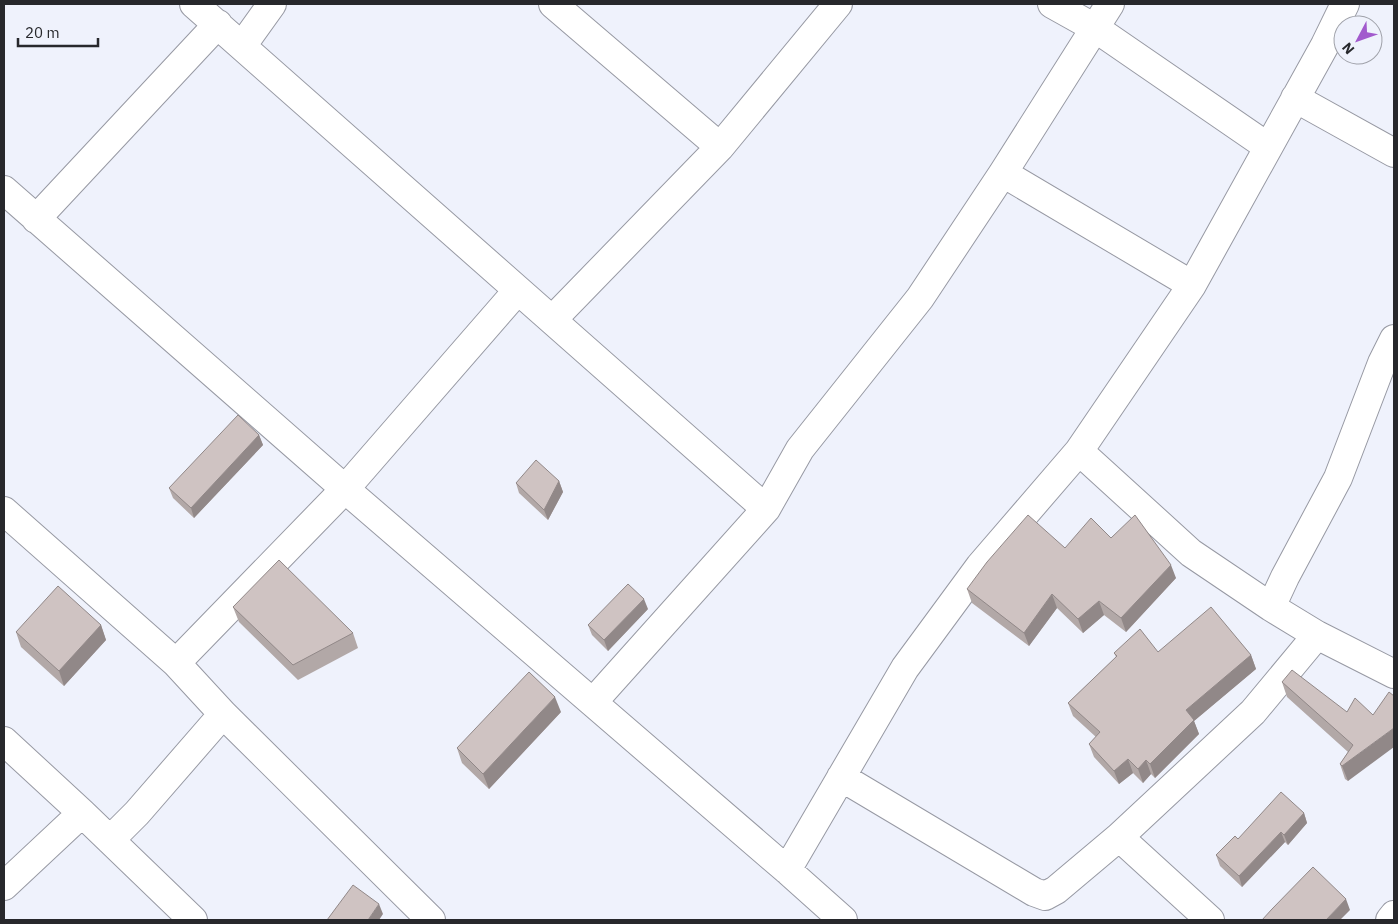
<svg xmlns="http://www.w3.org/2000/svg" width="1398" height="924" font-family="'IBM Plex Sans',sans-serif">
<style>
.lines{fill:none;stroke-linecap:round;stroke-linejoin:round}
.minor-casing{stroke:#9799a3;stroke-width:30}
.minor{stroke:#fff;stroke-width:28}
.wall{fill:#b2a8a7}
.shaded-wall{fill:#918888}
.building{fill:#cfc3c2;stroke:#918888}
</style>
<rect width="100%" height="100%" fill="#eff2fc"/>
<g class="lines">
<g class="minor-casing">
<path id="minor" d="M 194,4 L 766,509
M 553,4 L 720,147
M 1052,4 L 1095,28 L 1268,147
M 242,46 L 272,4
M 1295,98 L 1394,153
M 1003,173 L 1192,285
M 4,190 L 345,489 L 787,870 L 843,920
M 36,219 L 218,24
M 552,320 L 720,147 L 838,4
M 1079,451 L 1191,553 L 1271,607
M 4,511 L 176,663 L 223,714 L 431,920
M 1317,635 L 1394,674
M 176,663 L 345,489 L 518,290
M 593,702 L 766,509 L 800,449 L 920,298 L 1003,173 L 1110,4
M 4,741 L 82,813 L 193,920
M 841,777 L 1034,892 L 1045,896 L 1056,890 L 1119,837 L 1253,712 L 1317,635 L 1271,607 L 1285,577 L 1338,478 L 1382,363 L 1394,339
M 1119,837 L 1210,920
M 110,840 L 137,813 L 223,714
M 787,870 L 905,668 L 980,566 L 1079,451 L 1192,285 L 1325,45 L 1345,4
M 4,886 L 82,813
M 1390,920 L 1394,915"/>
</g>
<use href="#minor" class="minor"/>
</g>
<path class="wall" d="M 259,435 L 263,445 L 194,518 L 173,498 L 169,488 Z
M 559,481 L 563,492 L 548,520 L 519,493 L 516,483 Z
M 1111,538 L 1176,578 L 1126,632 L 1104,615 L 1083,633 L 1057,608 L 1029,646 L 972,603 L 967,589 L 1065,548 Z
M 233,607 L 353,633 L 358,648 L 298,680 L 239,622 Z
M 648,609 L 608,651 L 592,635 L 588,625 Z
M 101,625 L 106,640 L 64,686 L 21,647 L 16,632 Z
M 1158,652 L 1251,655 L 1256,669 L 1194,721 L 1199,734 L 1155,778 L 1151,774 L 1143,783 L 1133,773 L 1119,784 L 1094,757 L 1089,744 L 1096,737 L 1073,716 L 1068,703 L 1116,657 L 1114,653 Z
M 1282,682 L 1347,712 L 1373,715 L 1348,781 L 1345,779 L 1340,764 L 1348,752 L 1287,697 Z
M 561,712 L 489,789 L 462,763 L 457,748 Z
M 1304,813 L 1307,823 L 1288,845 L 1285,842 L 1242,887 L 1220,866 L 1216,855 Z"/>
<path class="shaded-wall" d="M 259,435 L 263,445 L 194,518 L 191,508 Z
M 559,481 L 563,492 L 548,520 L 544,510 Z
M 1171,565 L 1176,578 L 1126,632 L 1121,618 Z
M 1052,594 L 1057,608 L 1029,646 L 1024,633 Z
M 644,599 L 648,609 L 608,651 L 604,640 Z
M 1099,601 L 1104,615 L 1083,633 L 1078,619 Z
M 101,625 L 106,640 L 64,686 L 59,671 Z
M 1251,655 L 1256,669 L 1194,721 L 1199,734 L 1155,778 L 1150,764 L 1186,710 Z
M 555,697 L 561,712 L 489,789 L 483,774 Z
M 1394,728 L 1394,747 L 1348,781 L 1342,766 Z
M 1128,759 L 1133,773 L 1119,784 L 1114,771 Z
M 1146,760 L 1151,774 L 1143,783 L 1138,769 Z
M 1304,813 L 1307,823 L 1288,845 L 1284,835 Z
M 1281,832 L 1285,842 L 1242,887 L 1239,876 Z
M 1346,899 L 1350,910 L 1340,920 L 1326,920 Z
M 379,904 L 383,914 L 379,920 L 368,920 Z"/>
<path class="building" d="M 238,415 L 259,435 L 191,508 L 169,488 Z
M 536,460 L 559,481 L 544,510 L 516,483 Z
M 1028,515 L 1065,548 L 1091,518 L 1111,538 L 1135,515 L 1171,565 L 1121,618 L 1099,601 L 1078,619 L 1052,594 L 1024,633 L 967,589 L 987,562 Z
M 279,560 L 353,633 L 293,665 L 233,607 Z
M 628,584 L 644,599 L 604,640 L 588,625 Z
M 58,586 L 101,625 L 59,671 L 16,632 Z
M 1211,607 L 1251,655 L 1186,710 L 1194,720 L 1150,764 L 1146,760 L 1138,769 L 1128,759 L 1114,771 L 1089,744 L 1100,732 L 1068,703 L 1117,656 L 1114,653 L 1140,629 L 1158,652 Z
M 1292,670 L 1347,712 L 1355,698 L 1373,715 L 1389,692 L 1394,696 L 1394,728 L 1342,766 L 1340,764 L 1353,745 L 1282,682 Z
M 529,672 L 555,697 L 483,774 L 457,748 Z
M 1281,792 L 1304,813 L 1284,835 L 1281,832 L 1239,876 L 1216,855 L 1235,836 L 1238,839 Z
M 1313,867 L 1346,899 L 1326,920 L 1262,920 L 1272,909 Z
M 353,885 L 379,904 L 368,920 L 327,920 Z"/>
<rect width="1398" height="924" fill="none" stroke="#27282c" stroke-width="10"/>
<g transform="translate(1358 40) rotate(229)"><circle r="24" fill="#eff2fc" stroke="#9fa1a9"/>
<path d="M0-4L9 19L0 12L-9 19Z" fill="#a25acd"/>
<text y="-8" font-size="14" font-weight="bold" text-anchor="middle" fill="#27282c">N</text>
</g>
<path d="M18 38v8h80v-8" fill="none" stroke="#27282c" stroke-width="2.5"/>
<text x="25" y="38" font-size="15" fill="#27282c" stroke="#eff2fc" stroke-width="4" paint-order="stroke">20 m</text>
</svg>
